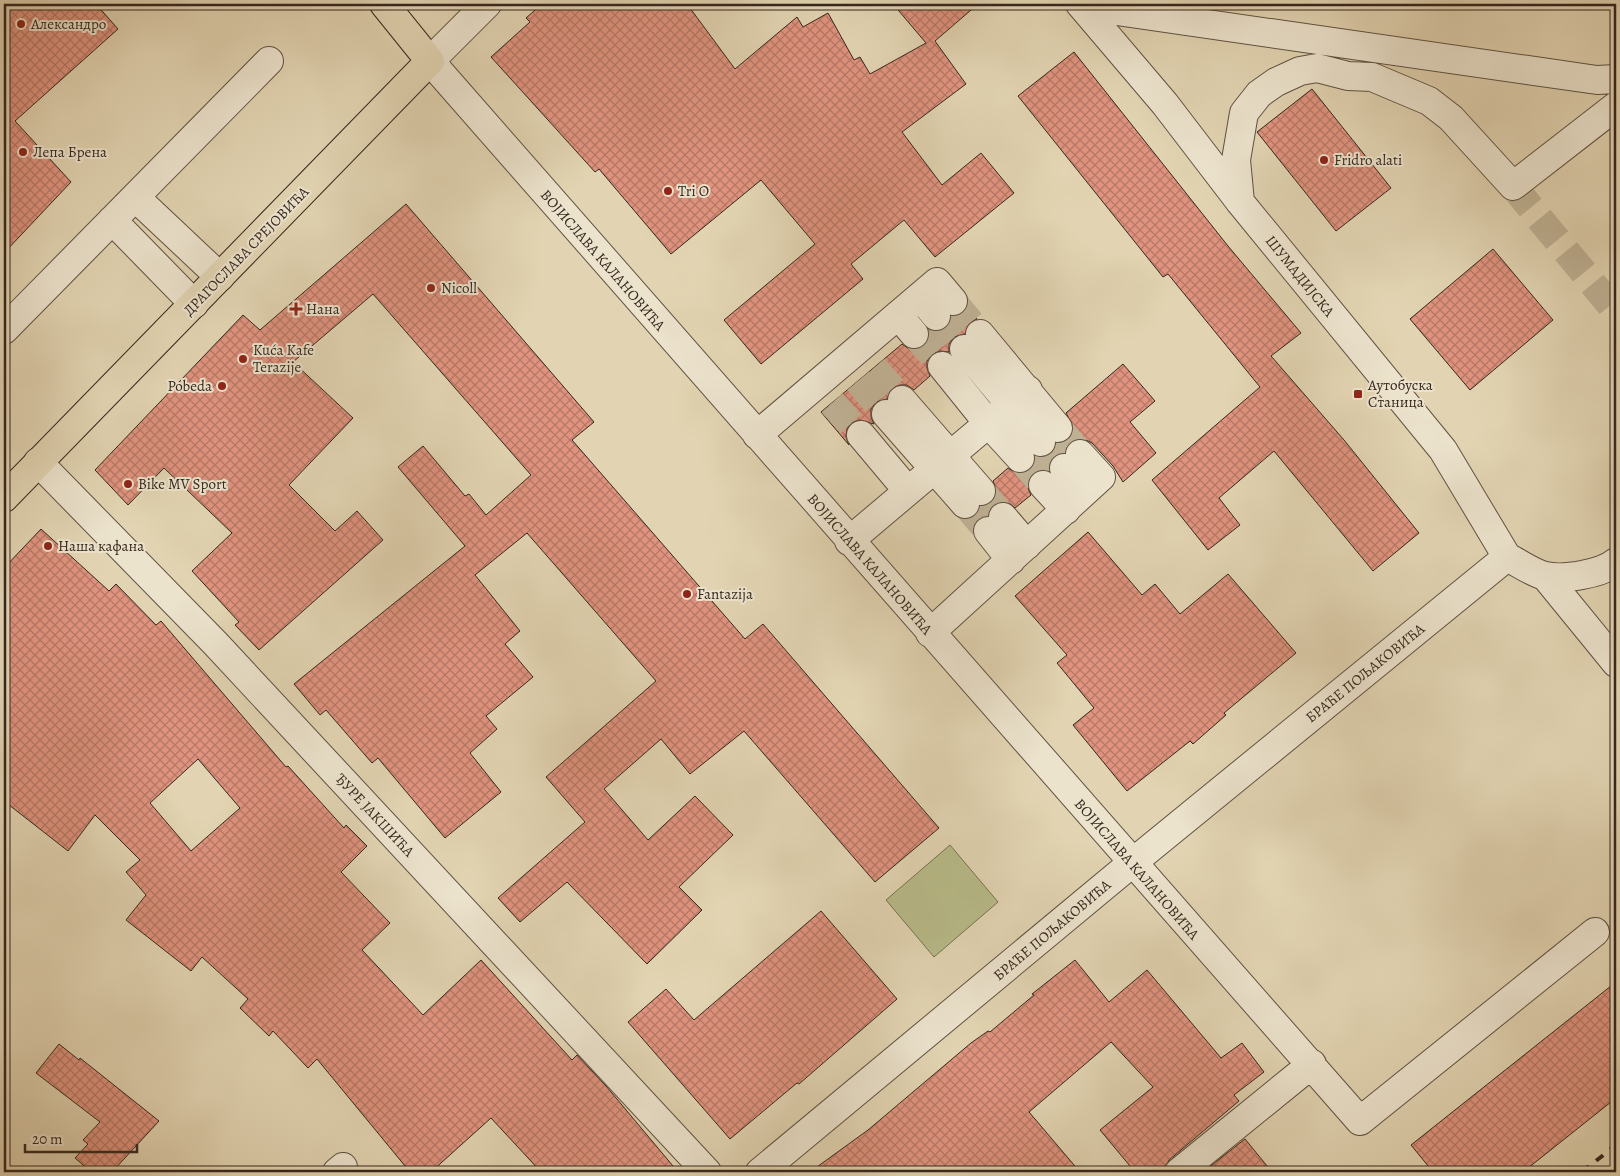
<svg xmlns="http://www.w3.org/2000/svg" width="1620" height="1176" font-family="Alegreya,serif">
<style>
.pitch{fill:#b8bb89;stroke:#767154}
.building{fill:url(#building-cross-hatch);stroke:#35271e;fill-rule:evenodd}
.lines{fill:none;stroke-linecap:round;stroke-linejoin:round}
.minor-tunnel{stroke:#bfb194;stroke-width:28;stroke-dasharray:28 14;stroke-linecap:butt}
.minor-casing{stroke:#605243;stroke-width:30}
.major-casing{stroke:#35271e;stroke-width:30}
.minor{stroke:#ece3cd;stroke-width:28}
.major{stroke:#e2d4b2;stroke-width:28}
.rail{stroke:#35271e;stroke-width:4;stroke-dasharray:9 9;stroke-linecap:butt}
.poi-dot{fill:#8f2418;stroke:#ece3cd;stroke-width:2}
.labels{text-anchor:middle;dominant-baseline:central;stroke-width:4;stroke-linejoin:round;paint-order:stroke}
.poi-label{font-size:15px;fill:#35271e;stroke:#ece3cd;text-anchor:start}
.street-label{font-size:15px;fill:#35271e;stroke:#ece3cd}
</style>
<defs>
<pattern id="building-cross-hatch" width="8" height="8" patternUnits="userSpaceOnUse" patternTransform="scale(1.25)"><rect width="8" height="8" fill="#e0937e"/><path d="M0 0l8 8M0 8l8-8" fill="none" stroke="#b67867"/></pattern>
</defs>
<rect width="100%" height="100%" fill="#e2d4b2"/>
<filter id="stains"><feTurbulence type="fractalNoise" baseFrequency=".004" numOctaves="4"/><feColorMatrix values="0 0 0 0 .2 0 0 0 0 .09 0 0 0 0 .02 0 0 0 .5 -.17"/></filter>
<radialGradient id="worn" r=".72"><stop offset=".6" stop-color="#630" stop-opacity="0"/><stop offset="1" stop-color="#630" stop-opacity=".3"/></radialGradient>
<path class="pitch" d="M 950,845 L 998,902 L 934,957 L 886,900 Z"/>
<path class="building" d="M 4,4 L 96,4 L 118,29 L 15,121 L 71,182 L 4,253 Z
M 542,4 L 687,4 L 735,69 L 797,17 L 803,27 L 828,13 L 854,60 L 860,57 L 870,74 L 926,43 L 893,4 L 978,4 L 935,41 L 966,84 L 902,132 L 942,185 L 981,153 L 1014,193 L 935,257 L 904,220 L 851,264 L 863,279 L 761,364 L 724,320 L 815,244 L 761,180 L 671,254 L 599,169 L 595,172 L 491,57 L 530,22 L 526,18 Z
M 1074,52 L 1228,246 L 1301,333 L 1271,356 L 1344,440 L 1419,533 L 1373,571 L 1274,451 L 1219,498 L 1240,525 L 1208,550 L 1152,480 L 1260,387 L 1168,274 L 1163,277 L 1018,96 Z
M 1312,89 L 1391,188 L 1336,231 L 1257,132 Z
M 406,204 L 594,422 L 572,440 L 745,639 L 763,624 L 939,828 L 875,882 L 744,731 L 690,774 L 661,739 L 604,789 L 648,840 L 695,796 L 733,835 L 679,887 L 702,910 L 647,964 L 567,882 L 520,922 L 498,898 L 585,822 L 546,777 L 656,681 L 527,533 L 475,575 L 520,631 L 505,644 L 533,677 L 486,716 L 497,729 L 470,753 L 501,792 L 445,838 L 378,758 L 372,763 L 326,710 L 320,715 L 294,684 L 465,546 L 398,467 L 423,446 L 465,496 L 469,494 L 486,515 L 531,475 L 373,294 L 293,362 L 353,418 L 289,485 L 335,531 L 357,511 L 383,540 L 259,650 L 235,625 L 239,622 L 192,571 L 232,533 L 164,468 L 128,505 L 95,470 L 243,315 L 260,330 Z
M 1493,249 L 1553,320 L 1470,390 L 1410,319 Z
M 967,307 L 977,319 L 970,322 L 965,334 L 954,337 L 949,344 L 949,352 L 940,351 L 932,354 L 927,361 L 927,368 L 930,376 L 914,390 L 907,385 L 900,385 L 892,388 L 887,399 L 876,402 L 871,409 L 871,417 L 874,424 L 859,420 L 851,423 L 847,429 L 846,437 L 849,445 L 821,412 L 902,344 L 909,349 L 917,349 L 924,346 L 929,339 L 929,329 L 938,331 L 946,328 L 951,316 L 963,313 Z
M 1123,364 L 1155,401 L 1130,422 L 1156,453 L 1123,482 L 1113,466 L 1092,443 L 1084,439 L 1076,439 L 1069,443 L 1065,453 L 1054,456 L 1049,463 L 1049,471 L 1040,470 L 1032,474 L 1028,481 L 1028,488 L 1031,495 L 1015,508 L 1008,502 L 1001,502 L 993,505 L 988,516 L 978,519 L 973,526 L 973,533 L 961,519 L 975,516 L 980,506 L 992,502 L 996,497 L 996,489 L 993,481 L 1008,468 L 1016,473 L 1023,473 L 1030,470 L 1035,463 L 1035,456 L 1043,457 L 1051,454 L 1056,443 L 1068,440 L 1072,434 L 1073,426 L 1066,413 Z
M 41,529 L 109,591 L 116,584 L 156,625 L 161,621 L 286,767 L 288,766 L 344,828 L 346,825 L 367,846 L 341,872 L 390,923 L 362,950 L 423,1015 L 481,960 L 572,1060 L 577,1055 L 606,1086 L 678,1172 L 541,1172 L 491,1118 L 431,1172 L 410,1172 L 317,1059 L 308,1068 L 273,1031 L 269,1036 L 240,1008 L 248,999 L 202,957 L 191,971 L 126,920 L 146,895 L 126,872 L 140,860 L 95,815 L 68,851 L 4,801 L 4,568 ZM 198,759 L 240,808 L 191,851 L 150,803 Z
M 1088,532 L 1142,595 L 1155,584 L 1180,614 L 1228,574 L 1296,653 L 1224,713 L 1226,715 L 1193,744 L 1190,741 L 1127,791 L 1073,725 L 1094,708 L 1057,663 L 1067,655 L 1015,596 Z
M 821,911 L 897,999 L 799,1084 L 797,1083 L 730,1139 L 628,1022 L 666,989 L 694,1020 Z
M 1075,960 L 1109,1002 L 1147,970 L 1221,1058 L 1242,1043 L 1264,1072 L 1234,1095 L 1239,1101 L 1169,1160 L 1164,1172 L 1135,1172 L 1100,1130 L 1153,1087 L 1111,1042 L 1029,1112 L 1080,1172 L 810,1172 L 868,1130 L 971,1043 L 988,1031 L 990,1032 L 1034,995 L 1032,994 Z
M 1616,982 L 1616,1098 L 1523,1172 L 1433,1172 L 1411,1145 Z
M 59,1044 L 79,1060 L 80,1058 L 159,1121 L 112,1172 L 91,1172 L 75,1158 L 88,1144 L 83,1140 L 100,1122 L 36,1073 Z
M 1245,1139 L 1272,1172 L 1203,1172 Z"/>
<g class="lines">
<path class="minor-tunnel" d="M 1513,186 L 1616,312
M 953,301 L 980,334
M 936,316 L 964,349
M 914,334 L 942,366
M 874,368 L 902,400
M 858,381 L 886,414
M 832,403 L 861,435
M 1058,428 L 1080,454
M 1041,442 L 1064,468
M 1020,458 L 1043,485
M 981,491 L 1003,517
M 965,504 L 988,531"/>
<g class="minor-casing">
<path id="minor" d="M 487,4 L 430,61 L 1360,1121 L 1595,932
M 1080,4 L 1165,104 L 1240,202 L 1443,450 L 1507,557
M 1082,6 L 1597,80 L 1616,79
M 135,197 L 220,277
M 1240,202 L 1236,160 L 1244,113 L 1259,94 L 1276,82 L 1300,71 L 1317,68 L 1348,76 L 1372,77 L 1429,101 L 1451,118 L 1513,186 L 1616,106
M 112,220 L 194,304
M 920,297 L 936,316
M 898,315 L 914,334
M 4,330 L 269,61
M 980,334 L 1058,428
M 964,349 L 1041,442
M 942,366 L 988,423 L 1020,458
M 902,400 L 981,491
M 886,414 L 965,504
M 757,435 L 937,282 L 953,301
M 861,435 L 908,491
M 38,462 L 215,643 L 707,1172
M 1064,468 L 1084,492
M 1043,485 L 1066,510
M 1003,517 L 1027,545
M 988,531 L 1011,560
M 849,541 L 1028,390
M 1507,557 C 1519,563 1533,573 1545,576 C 1563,580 1602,574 1616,562
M 1545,576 L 1616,663
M 930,633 L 1101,477 L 1080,454
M 337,1172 L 343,1167
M 760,1172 L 1132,863 L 1507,557
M 1179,1172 L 1312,1064"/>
</g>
<g class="major-casing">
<path id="major" d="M 4,498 L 430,61 L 384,4"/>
</g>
<use href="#minor" class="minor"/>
<use href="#major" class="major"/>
<path class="rail" d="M 1582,1172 L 1616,1145"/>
</g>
<g class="poi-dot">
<circle cx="21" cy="24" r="5"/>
<circle cx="23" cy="152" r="5"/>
<circle cx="1324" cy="160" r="5"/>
<circle cx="668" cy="191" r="5"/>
<circle cx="431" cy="288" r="5"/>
<path d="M293.5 301.5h5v5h5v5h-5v5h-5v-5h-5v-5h5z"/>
<circle cx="243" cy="359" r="5"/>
<circle cx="222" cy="386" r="5"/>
<rect x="1353" y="389" width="10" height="10" rx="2.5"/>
<circle cx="128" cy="484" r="5"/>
<circle cx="48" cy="546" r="5"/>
<circle cx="687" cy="594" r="5"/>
</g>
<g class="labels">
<g class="poi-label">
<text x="31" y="24">Александро</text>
<text x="33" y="152">Лепа Брена</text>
<text x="1334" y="160">Fridro alati</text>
<text x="678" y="191">Tri O</text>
<text x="441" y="288">Nicoll</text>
<text x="306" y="309">Нана</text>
<text x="253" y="350">Kuća Kafe<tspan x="253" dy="17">Terazije</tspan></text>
<text x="1368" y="385">Аутобуска<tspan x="1368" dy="17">Станица</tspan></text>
<text x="212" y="386" text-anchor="end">Pobeda</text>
<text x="138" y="484">Bike MV Sport</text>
<text x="58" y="546">Наша кафана</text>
<text x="697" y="594">Fantazija</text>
</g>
<g class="street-label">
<text transform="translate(246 251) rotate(-46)">ДРАГОСЛАВА СРЕЈОВИЋА</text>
<text transform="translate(603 260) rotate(49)">ВОЈИСЛАВА КАЛАНОВИЋА</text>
<text transform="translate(1300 276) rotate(51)">ШУМАДИЈСКА</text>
<text transform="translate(870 564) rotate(49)">ВОЈИСЛАВА КАЛАНОВИЋА</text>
<text transform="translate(1365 673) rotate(-39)">БРАЋЕ ПОЉАКОВИЋА</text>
<text transform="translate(375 815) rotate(47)">ЂУРЕ ЈАКШИЋА</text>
<text transform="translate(1137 869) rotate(49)">ВОЈИСЛАВА КАЛАНОВИЋА</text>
<text transform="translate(1052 930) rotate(-40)">БРАЋЕ ПОЉАКОВИЋА</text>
</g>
</g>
<rect width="1620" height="1176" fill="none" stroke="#e2d4b2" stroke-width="20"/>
<rect x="5" y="5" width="1610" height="1166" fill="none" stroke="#35271e" stroke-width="2.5"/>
<rect x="10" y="10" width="1600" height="1156" fill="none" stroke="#35271e"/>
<path d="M25 1144v8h112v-8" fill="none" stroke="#35271e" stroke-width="2.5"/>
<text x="32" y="1144" font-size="15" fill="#35271e" stroke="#ece3cd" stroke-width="4" paint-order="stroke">20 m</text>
<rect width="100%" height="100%" filter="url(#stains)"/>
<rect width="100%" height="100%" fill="url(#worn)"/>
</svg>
